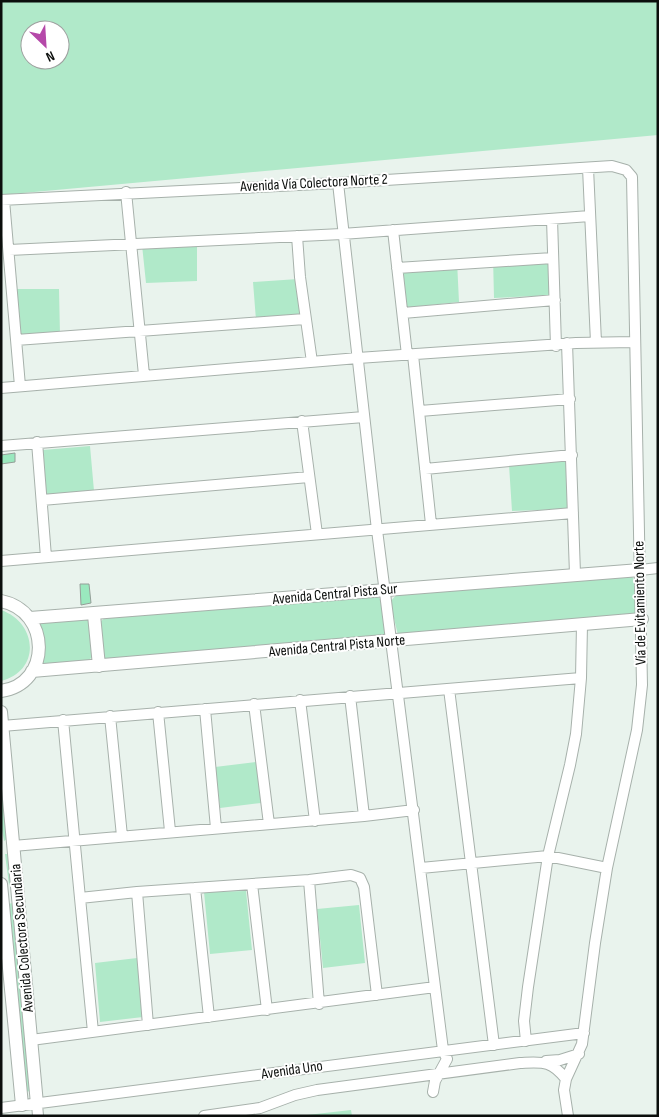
<svg xmlns="http://www.w3.org/2000/svg" width="659" height="1117" font-family="'Sofia Sans Condensed',sans-serif">
<style>
.green{fill:#b0e9c9;fill-rule:evenodd}
.building{fill:#9ae8be;stroke:#949e98}
.lines{fill:none;stroke-linecap:round;stroke-linejoin:round}
.minor-casing{stroke:#a7b1ab;stroke-width:12}
.tertiary-casing{stroke:#a7b1ab;stroke-width:14}
.minor{stroke:#fff;stroke-width:10}
.tertiary{stroke:#fff;stroke-width:12}
.labels{text-anchor:middle;dominant-baseline:central;stroke-width:4;stroke-linejoin:round;paint-order:stroke}
.street-label{font-size:15px;fill:#0b0e0c;stroke:#fff}
</style>
<rect width="100%" height="100%" fill="#e9f3ed"/>
<path class="green" d="M 1,1 L 658,1 L 658,135 L 1,195 ZM 30,30 L 60,30 L 60,60 L 30,60 Z
M 197,243 L 197,281 L 146,283 L 142,245 Z
M 557,255 L 557,295 L 494,298 L 493,257 Z
M 457,261 L 459,302 L 403,308 L 400,266 Z
M 298,279 L 302,317 L 256,320 L 253,282 Z
M 14,289 L 59,289 L 60,335 L 19,338 Z
M 90,446 L 94,491 L 46,497 L 43,450 Z
M 564,460 L 568,465 L 570,506 L 567,509 L 512,511 L 509,465 Z
M 628,575 C 641,580 638,596 639,609 L 631,617 L 398,635 L 390,602 L 398,593 Z
M 376,595 L 382,601 L 386,634 L 382,636 L 108,660 L 103,658 L 101,621 L 105,618 Z
M 1,610 C 38,623 41,671 1,681 Z
M 85,619 L 89,621 L 93,656 L 86,663 L 39,665 L 36,623 Z
M 256,762 L 261,803 L 220,808 L 215,767 Z
M 1,770 L 7,839 L 4,841 L 1,825 Z
M 5,854 L 8,854 L 11,884 L 9,885 Z
M 246,891 L 252,950 L 210,954 L 204,892 Z
M 13,903 L 30,1091 L 25,1092 L 8,904 Z
M 359,905 L 365,963 L 323,968 L 317,909 Z
M 137,958 L 143,1017 L 100,1022 L 95,963 Z
M 351,1110 L 352,1116 L 307,1116 L 307,1115 Z"/>
<path class="building" d="M 15,453 L 15,462 L 1,464 L 1,455 Z
M 80,584 L 89,584 L 91,603 L 81,605 Z"/>
<g class="lines">
<g class="minor-casing">
<path id="minor" d="M 588,168 L 596,342
M 338,183 L 377,530 L 443,1050 L 447,1059 L 435,1081 L 433,1092
M 126,192 L 144,375
M 1,200 L 338,183 L 612,166 L 626,170 L 632,177 L 642,685 L 637,730 L 607,868 L 595,943 L 582,1044 L 566,1079 L 564,1090 L 568,1116
M 4,200 L 20,386
M 552,219 L 556,346
M 393,230 L 407,355
M 297,236 L 300,277 L 312,362
M 9,250 L 342,234 L 590,216
M 397,268 L 553,258
M 403,313 L 555,300
M 16,340 L 305,319
M 567,343 L 575,574
M 413,355 L 431,524
M 1,388 L 358,358 L 576,343 L 634,342
M 420,411 L 570,399
M 302,421 L 317,534
M 37,442 L 46,557
M 1,446 L 364,417
M 425,469 L 572,455
M 42,500 L 309,477
M 1,561 L 573,513
M 640,570 L 658,568
M 449,689 L 494,1045
M 350,696 L 364,816
M 300,700 L 315,821
M 254,704 L 269,824
M 205,709 L 216,828
M 158,712 L 170,831
M 110,716 L 122,836
M 63,720 L 80,898
M 2,726 L 581,678
M 13,846 L 364,816 L 414,810
M 421,868 L 548,856 L 607,868
M 309,880 L 319,1004
M 252,884 L 267,1010
M 195,888 L 209,1017
M 137,892 L 309,880 L 351,875 L 360,878 L 364,887 L 377,995
M 93,1032 L 80,898 L 137,892 L 148,1025
M 31,1040 L 435,987
M 526,1041 L 524,1021 L 528,987 L 548,856 L 570,765 L 576,734 L 581,678 L 582,624
M 546,1061 L 560,1060 L 579,1054
M 37,1104 L 38,1116
M 1,1108 L 584,1033
M 204,1116 L 260,1108 L 295,1095 L 317,1090 L 520,1063 C 543,1062 551,1060 566,1079"/>
</g>
<g class="tertiary-casing">
<path id="tertiary" d="M 1,601 C 51,611 52,684 1,691
M 94,615 L 99,666
M 30,618 L 640,570
M 32,671 L 642,619
M 1,712 L 37,1104
M 1,884 L 22,1105"/>
</g>
<use href="#minor" class="minor"/>
<use href="#tertiary" class="tertiary"/>
</g>
<g class="labels">
<g class="street-label">
<text transform="translate(314 183) rotate(-3)">Avenida Vía Colectora Norte 2</text>
<text transform="translate(335 594) rotate(-5)">Avenida Central Pista Sur</text>
<text transform="translate(640 603) rotate(-91)">Vía de Evitamiento Norte</text>
<text transform="translate(337 646) rotate(-5)">Avenida Central Pista Norte</text>
<text transform="translate(22 938) rotate(-95)">Avenida Colectora Secundaria</text>
<text transform="translate(292 1070) rotate(-8)">Avenida Uno</text>
</g>
</g>
<rect width="659" height="1117" fill="none" stroke="#0b0e0c" stroke-width="5"/>
<g transform="translate(45 45) rotate(155)"><circle r="24" fill="#ffffff" stroke="#9d9f9e"/>
<path d="M0-4L9 19L0 12L-9 19Z" fill="#b549a9"/>
<text y="-8" font-size="14" font-weight="bold" text-anchor="middle" fill="#0b0e0c">N</text>
</g>
</svg>
